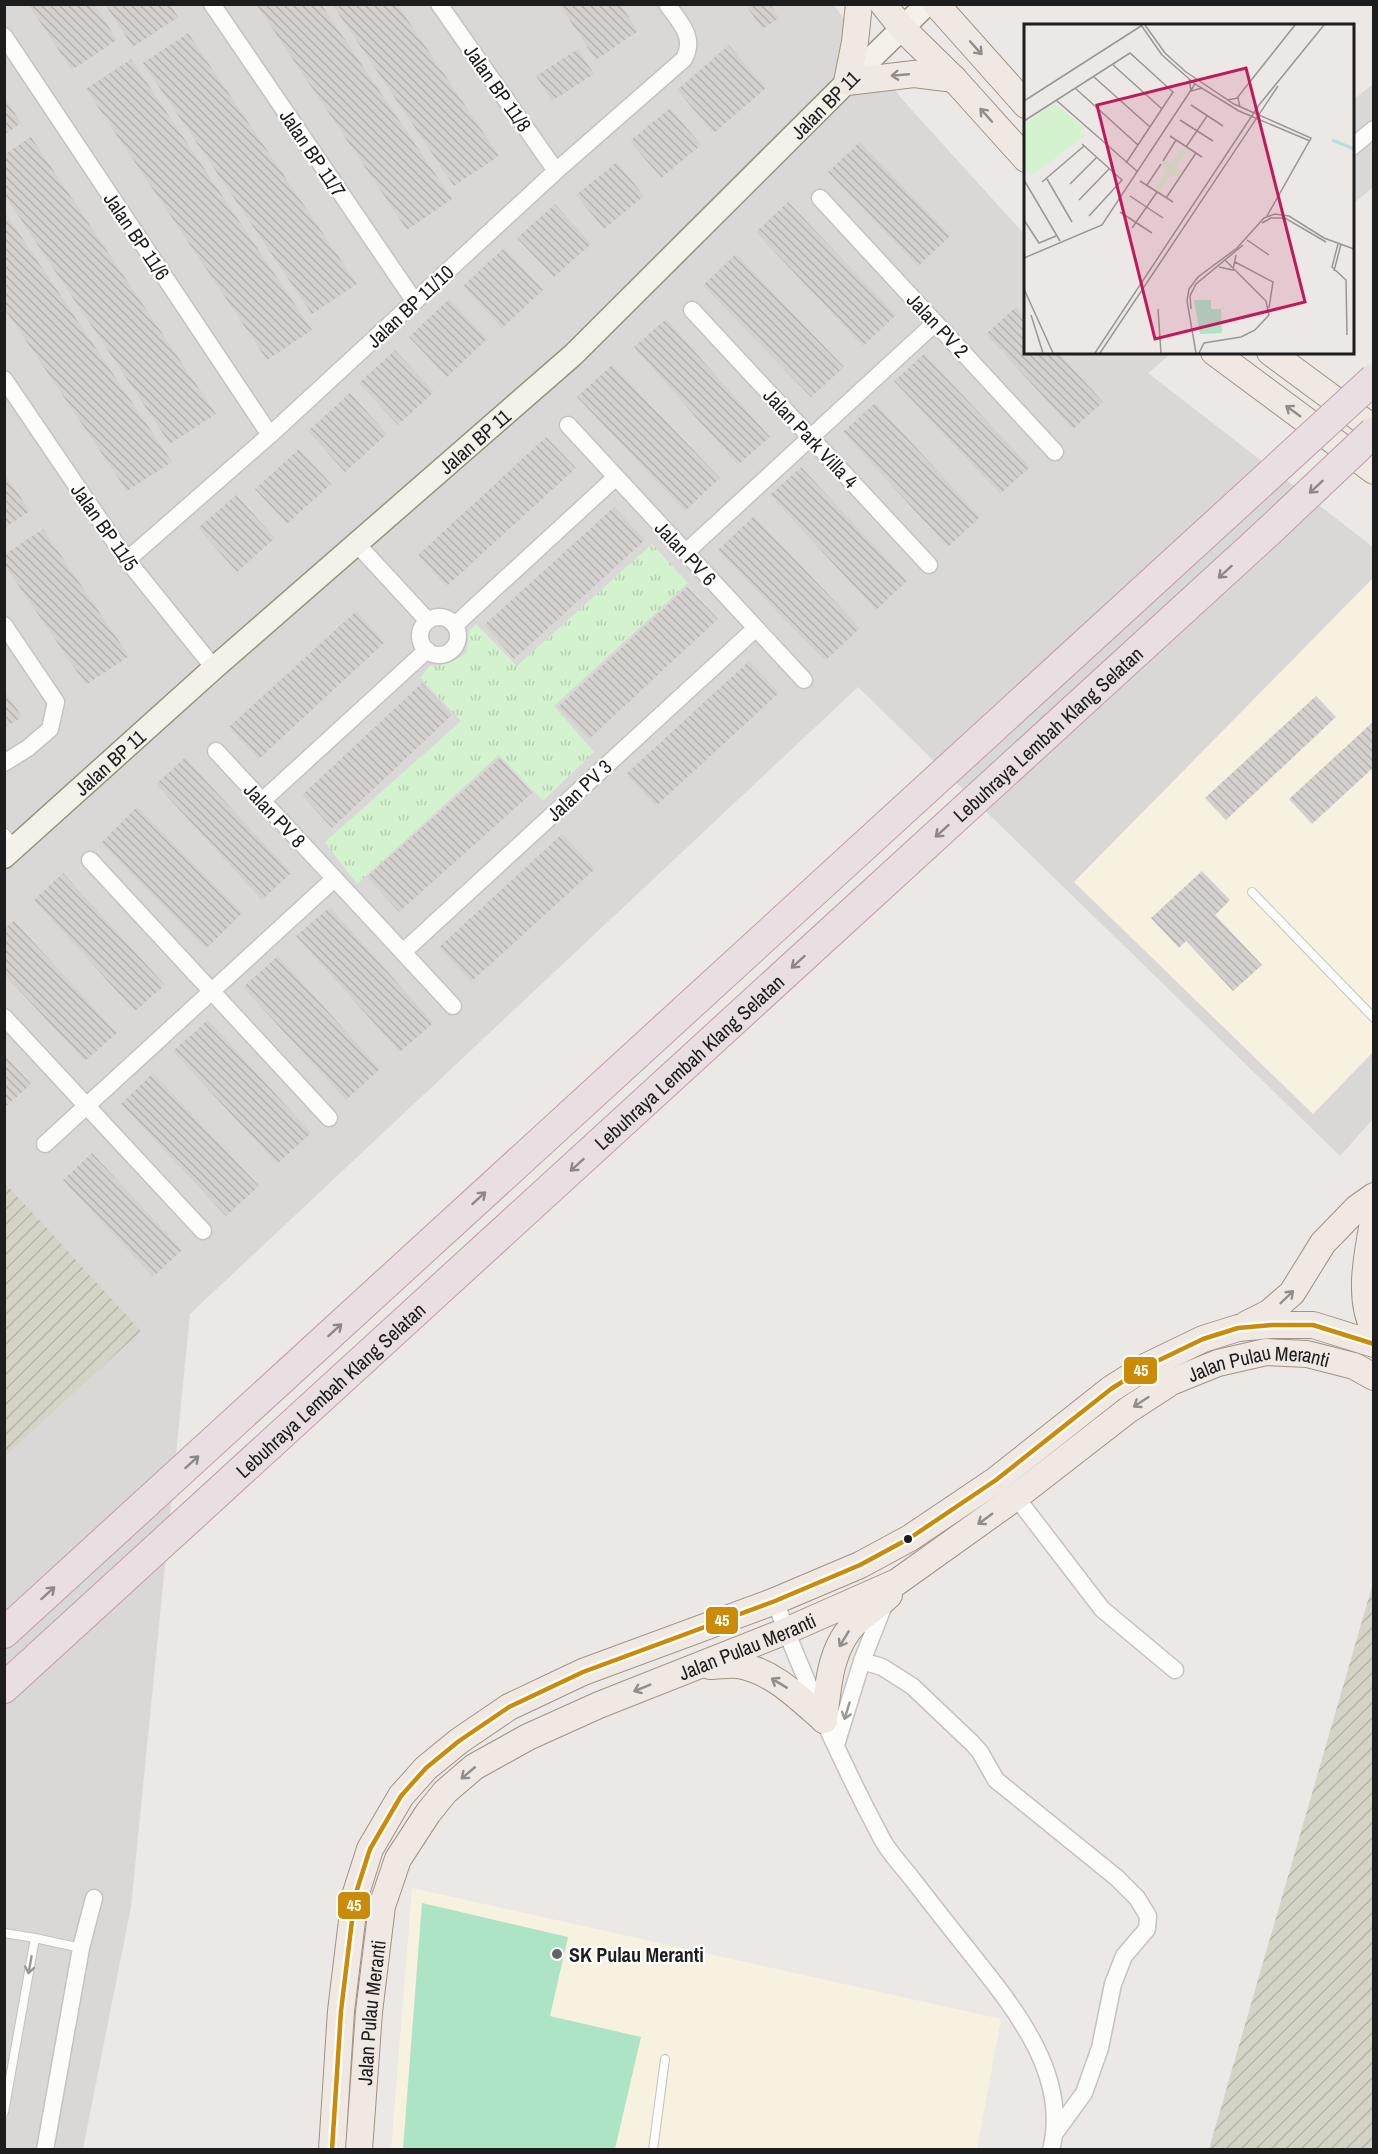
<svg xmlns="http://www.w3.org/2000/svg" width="1378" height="2154" font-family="'Archivo Narrow',sans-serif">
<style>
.residential{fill:#dad8d7}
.education{fill:#f6f2df}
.construction{fill:url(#construction-furrows)}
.park{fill:url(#park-tufts)}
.pitch{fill:#aee4c6}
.building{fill:url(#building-back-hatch)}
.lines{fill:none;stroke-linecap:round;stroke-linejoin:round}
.lane-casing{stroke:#c4c3c1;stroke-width:10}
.street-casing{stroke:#c4c3c1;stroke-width:19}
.secondary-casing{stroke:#96947c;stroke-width:25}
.primary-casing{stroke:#a19281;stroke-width:28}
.highway-casing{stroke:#c29bac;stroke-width:32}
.lane{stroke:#fcfcfb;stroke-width:8}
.street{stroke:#fcfcfb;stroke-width:16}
.secondary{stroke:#f3f1e9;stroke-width:22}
.primary{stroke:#f0e9e3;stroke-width:26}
.highway{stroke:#e9dee1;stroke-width:30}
.highway-bridge-casing{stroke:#c29bac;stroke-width:32;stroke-linecap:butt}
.highway-bridge{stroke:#e9dee1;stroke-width:30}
.bus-1-casing{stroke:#fff;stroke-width:9}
.bus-1{stroke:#cb8b06;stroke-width:4.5}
.oneway{stroke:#918d8a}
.oneway2{stroke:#8d8789}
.oneway3{stroke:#989897}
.bus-dot{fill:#1d1d1d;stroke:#fff;stroke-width:2}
.poi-dot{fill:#656463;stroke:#fff;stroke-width:2}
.labels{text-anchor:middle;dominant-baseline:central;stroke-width:4.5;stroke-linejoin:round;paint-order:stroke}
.street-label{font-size:20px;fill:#1d1d1d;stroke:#fff}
.poi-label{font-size:20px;font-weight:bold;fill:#1d1d1d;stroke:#fff;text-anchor:start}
.inset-river{fill:none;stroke:#b6dee0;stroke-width:3}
.inset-road{fill:none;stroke:#999795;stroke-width:1.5}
.view{fill:#c2185b;fill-opacity:0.15;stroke:#c2185b;stroke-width:3}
.inset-edge{fill:none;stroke:#1d1d1d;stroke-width:3}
.line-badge{stroke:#fff;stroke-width:2}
.badge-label{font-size:16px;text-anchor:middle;font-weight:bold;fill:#fff}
</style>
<defs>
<pattern id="construction-furrows" width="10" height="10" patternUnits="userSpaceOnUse" patternTransform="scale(1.5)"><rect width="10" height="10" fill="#d5d2c6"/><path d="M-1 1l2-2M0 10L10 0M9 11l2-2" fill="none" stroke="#b6b4aa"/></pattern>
<pattern id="park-tufts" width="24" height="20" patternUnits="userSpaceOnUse" patternTransform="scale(1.5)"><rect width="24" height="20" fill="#d3f2ce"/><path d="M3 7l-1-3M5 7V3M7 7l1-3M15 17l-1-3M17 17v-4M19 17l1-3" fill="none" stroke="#b5cfb0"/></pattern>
<pattern id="building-back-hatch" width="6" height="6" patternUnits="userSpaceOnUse" patternTransform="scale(1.5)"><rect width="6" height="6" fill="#d3d0ce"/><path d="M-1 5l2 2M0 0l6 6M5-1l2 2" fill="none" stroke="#b5b2b0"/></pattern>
</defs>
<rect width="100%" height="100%" fill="#ebe8e5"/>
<path class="residential" d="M 5,5 L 834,5 L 901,98 L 1025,235 L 1026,352 L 1172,353 L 1148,373 L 1373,547 L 1373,1119 L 1340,1156 L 858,687 L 190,1314 L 131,1907 L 83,2149 L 5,2150 Z
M 1373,84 L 1373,187 L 1353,204 L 1352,101 Z"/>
<path class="education" d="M 1373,578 L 1373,1052 L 1313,1114 L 1074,882 Z
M 412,1888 L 1001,2019 L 977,2149 L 391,2150 Z"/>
<path class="construction" d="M 5,1183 L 141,1331 L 5,1456 Z
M 1373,1583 L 1373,2149 L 1209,2149 Z"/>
<path class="park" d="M 652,544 L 688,583 L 554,706 L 594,752 L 543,801 L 499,755 L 357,884 L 325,842 L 461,721 L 420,678 L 430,666 C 445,665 455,662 467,652 L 469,631 L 476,624 L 517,666 Z"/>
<path class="pitch" d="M 422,1903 L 568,1937 L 550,2016 L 641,2037 L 615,2149 L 403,2149 Z"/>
<path class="building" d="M 28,4 L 94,4 L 117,40 L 72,70 Z
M 105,4 L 170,4 L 178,17 L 133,47 Z
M 256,4 L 321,4 L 452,199 L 407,230 Z
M 332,4 L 397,4 L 499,156 L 454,186 Z
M 559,4 L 620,4 L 638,31 L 596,60 Z
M 745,4 L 770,4 L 779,18 L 762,29 Z
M 188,33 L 357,284 L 312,314 L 143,63 Z
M 729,45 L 766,88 L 714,133 L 677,90 Z
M 578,49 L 594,74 L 552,101 L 536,76 Z
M 131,59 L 312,330 L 267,360 L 86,89 Z
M 4,97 L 21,123 L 4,135 Z
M 670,108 L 701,145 L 661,178 L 630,141 Z
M 31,137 L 216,414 L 170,444 L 4,194 L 4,155 Z
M 860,142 L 950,236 L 918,266 L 828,172 Z
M 617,162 L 644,196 L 604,229 L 576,195 Z
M 788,202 L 896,315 L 863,346 L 756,232 Z
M 555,204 L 591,244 L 554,277 L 517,238 Z
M 4,211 L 172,462 L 127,491 L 4,308 Z
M 504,248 L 543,290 L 502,328 L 463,286 Z
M 736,254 L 844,367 L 811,397 L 703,285 Z
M 449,299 L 487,339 L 447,377 L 409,337 Z
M 1016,307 L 1026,317 L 1026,352 L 1058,352 L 1103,402 L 1073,429 L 986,334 Z
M 666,319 L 770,437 L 738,465 L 634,347 Z
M 395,350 L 434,392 L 398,425 L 359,383 Z
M 924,354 L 1030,467 L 1000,494 L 894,381 Z
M 612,365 L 720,478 L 685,511 L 577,397 Z
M 350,393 L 387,434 L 345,472 L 308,431 Z
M 875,403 L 980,517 L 948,547 L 843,432 Z
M 546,437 L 576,468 L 447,586 L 418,555 Z
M 299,449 L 331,484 L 287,524 L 255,489 Z
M 801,467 L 907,581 L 876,610 L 770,495 Z
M 4,473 L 30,511 L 4,528 Z
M 236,495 L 275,538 L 237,572 L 198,528 Z
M 614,507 L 645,540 L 514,659 L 484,625 Z
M 754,516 L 860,628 L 825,661 L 718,550 Z
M 43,529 L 129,656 L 86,685 L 4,564 L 4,555 Z
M 687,587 L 718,619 L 589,739 L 558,707 Z
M 356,611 L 385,642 L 259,759 L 229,727 Z
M 749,661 L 779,693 L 656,806 L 626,774 Z
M 422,683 L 452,715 L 332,828 L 302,795 Z
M 4,690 L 22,717 L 4,728 Z
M 1316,696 L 1336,717 L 1226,820 L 1205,798 Z
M 1374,721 L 1374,767 L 1312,824 L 1289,799 Z
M 185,758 L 291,873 L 262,900 L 156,784 Z
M 500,758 L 532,793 L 399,912 L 367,877 Z
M 137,807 L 242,913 L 206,949 L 101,843 Z
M 562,834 L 595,869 L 471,982 L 439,947 Z
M 1202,871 L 1230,900 L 1215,915 L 1262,965 L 1233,991 L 1186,941 L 1179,948 L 1151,918 Z
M 63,873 L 165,985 L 135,1011 L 34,900 Z
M 330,907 L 433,1023 L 400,1052 L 296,936 Z
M 14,921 L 117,1033 L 85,1061 L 4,974 L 4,929 Z
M 278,956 L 380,1069 L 346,1100 L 243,987 Z
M 208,1020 L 311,1133 L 277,1164 L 173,1051 Z
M 4,1055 L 31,1084 L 4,1108 Z
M 153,1073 L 259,1186 L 226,1216 L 121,1104 Z
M 92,1153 L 182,1250 L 153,1277 L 63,1180 Z"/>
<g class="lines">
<g class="lane-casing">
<path id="lane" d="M 4,832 L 16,845
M 1252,892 L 1374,1018
M 4,1933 L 35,1938 L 4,2112
M 35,1938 L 81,1948
M 653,2150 L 665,2059"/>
</g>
<g class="street-casing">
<path id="street" d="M 212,4 L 415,302
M 439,4 L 556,171
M 4,36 L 270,435
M 1352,147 L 1374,129
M 820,198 L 1055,452
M 692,310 L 929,565
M 4,379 L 127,560 L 214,668
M 568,425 L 804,680
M 356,543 L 428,621
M 686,552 L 935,323
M 127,560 L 270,435 L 556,171 L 684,59 C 696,37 680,23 667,4
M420 636a19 19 0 1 1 38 0a19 19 0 1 1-38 0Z
M 4,625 L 56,702 L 50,729 L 28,748 L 4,763
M 455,625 L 616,477
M 216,751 L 453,1006
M 262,801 L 427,650
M 90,860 L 329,1118
M 403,952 L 756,628
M 4,1017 L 203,1231
M 45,1144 L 334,879
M 1016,1497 L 1102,1609 L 1175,1670
M 775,1601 C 805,1682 842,1764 883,1841 C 891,1855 904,1868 913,1880 C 933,1906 953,1931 972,1955 C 1015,2009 1070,2076 1051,2150
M 862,1661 L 882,1667 L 912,1686 L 972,1743 L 980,1752 L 996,1780 L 1117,1878 L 1137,1898 L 1148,1916 L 1147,1929 L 1124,1956 L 1113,1984 L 1100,2048 L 1084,2093 L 1055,2133
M 836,1745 L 862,1661 L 886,1600
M 45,2150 L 81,1948 L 94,1898"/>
</g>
<g class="secondary-casing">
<g id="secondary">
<path id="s1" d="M 4,857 L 214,668 L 573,355 L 847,82 L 927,4"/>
</g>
</g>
<g class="primary-casing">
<g id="primary">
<path d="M 859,4 L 855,42 L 847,82 L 914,74 L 954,79"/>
<path d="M 883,4 L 903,29 L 954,79 L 1026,159"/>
<path d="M 936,4 L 1026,105"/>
<path d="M 1214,352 L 1374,471"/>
<path d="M 1270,352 L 1374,429"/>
<path d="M 1374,1217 C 1368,1251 1357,1298 1374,1329"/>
<path d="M 1247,1324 L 1269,1313 L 1292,1293 L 1323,1243 L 1357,1208 L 1374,1196"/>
<path d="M 710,1666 C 719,1666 729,1664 738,1665 C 773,1671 799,1698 824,1720"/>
<path d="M 824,1720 C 828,1686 830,1647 856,1622 C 866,1613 879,1605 889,1595"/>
<path d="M 332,2150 L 341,2011 L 355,1896 L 370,1849 L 401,1796 L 426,1768 L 459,1741 L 509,1707 L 583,1672 L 775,1601 L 860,1565 L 910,1538 L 996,1480 L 1111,1389 L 1147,1366 L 1203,1339 L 1238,1328 L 1272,1325 L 1313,1325 L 1374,1344"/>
<path id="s2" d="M 359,2150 L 369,2012 L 382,1906 L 398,1859 L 428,1813 L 445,1792 L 474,1767 L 528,1737 L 599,1705 L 786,1631 L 897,1582 L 1016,1497 L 1128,1410 L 1171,1382 L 1218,1363 L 1266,1352 L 1307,1354 L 1354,1366 L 1374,1377"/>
</g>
</g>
<g class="highway-casing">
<g id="highway">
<path d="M 4,1633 L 1240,502"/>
<path id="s3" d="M 4,1688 L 1268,532"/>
</g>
</g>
<use href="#lane" class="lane"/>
<use href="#street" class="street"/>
<use href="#secondary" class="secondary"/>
<use href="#primary" class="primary"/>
<use href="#highway" class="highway"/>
<g class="highway-bridge-casing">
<path id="highway-bridge" d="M 1240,502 L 1374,379
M 1268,532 L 1374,432"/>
</g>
<use href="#highway-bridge" class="highway-bridge"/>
<g class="bus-1-casing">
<path id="bus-1" d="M 332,2150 L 341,2011 L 355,1896 L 370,1849 L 401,1796 L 426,1768 L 459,1741 L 509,1707 L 583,1672 L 775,1601 L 860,1565 L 910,1538 L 996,1480 L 1111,1389 L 1147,1366 L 1203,1339 L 1238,1328 L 1272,1325 L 1313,1325 L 1374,1344"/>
</g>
<use href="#bus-1" class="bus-1"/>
</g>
<defs><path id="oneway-shaft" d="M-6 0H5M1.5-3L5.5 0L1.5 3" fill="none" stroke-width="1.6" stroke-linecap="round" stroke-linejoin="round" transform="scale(1.5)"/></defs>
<g class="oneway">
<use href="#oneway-shaft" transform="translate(976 48) rotate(48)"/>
<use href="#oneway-shaft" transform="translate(900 75) rotate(175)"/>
<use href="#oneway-shaft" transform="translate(986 115) rotate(-132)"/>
<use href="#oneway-shaft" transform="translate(1293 411) rotate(-144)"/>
<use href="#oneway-shaft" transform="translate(1287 1297) rotate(-44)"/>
<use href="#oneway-shaft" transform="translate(1141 1402) rotate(147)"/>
<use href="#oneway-shaft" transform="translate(985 1519) rotate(144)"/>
<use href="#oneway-shaft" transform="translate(844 1639) rotate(121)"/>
<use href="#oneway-shaft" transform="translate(779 1683) rotate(-149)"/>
<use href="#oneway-shaft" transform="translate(642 1688) rotate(158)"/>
<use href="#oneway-shaft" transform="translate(468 1773) rotate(140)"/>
</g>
<g class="oneway2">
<use href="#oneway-shaft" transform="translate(1316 487) rotate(137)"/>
<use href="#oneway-shaft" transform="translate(1225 572) rotate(138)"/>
<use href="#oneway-shaft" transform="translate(942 831) rotate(138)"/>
<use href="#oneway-shaft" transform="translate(798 962) rotate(138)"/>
<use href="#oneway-shaft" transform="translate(577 1165) rotate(138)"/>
<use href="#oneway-shaft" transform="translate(479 1198) rotate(-42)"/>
<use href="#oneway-shaft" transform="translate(335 1330) rotate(-42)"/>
<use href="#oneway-shaft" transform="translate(192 1462) rotate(-42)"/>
<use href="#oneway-shaft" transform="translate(48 1593) rotate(-42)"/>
</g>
<g class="oneway3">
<use href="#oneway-shaft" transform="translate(847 1711) rotate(107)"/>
<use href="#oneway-shaft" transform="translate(30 1965) rotate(100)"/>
</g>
<circle class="bus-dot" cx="908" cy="1539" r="5"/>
<circle class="poi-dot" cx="557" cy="1954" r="6"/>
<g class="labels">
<g class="street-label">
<text transform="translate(498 88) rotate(55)">Jalan BP 11/8</text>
<text stroke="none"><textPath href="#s1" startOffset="1114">Jalan BP 11</textPath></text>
<text transform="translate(313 153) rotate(56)">Jalan BP 11/7</text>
<text transform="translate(137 236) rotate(56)">Jalan BP 11/6</text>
<text transform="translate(410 306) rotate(-43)">Jalan BP 11/10</text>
<text transform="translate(938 325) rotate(47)">Jalan PV 2</text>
<text transform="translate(811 438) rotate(47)">Jalan Park Villa 4</text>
<text stroke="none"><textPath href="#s1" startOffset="628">Jalan BP 11</textPath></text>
<text transform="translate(105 527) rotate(55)">Jalan BP 11/5</text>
<text transform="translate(686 553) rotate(47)">Jalan PV 6</text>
<text stroke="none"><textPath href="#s3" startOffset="1414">Lebuhraya Lembah Klang Selatan</textPath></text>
<text stroke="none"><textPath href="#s1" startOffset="142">Jalan BP 11</textPath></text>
<text transform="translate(579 790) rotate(-43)">Jalan PV 3</text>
<text transform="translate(275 815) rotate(47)">Jalan PV 8</text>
<text stroke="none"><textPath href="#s3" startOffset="928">Lebuhraya Lembah Klang Selatan</textPath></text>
<text stroke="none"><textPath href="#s2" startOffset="1308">Jalan Pulau Meranti</textPath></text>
<text stroke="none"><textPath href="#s3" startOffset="442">Lebuhraya Lembah Klang Selatan</textPath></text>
<text stroke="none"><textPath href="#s2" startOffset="714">Jalan Pulau Meranti</textPath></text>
<text stroke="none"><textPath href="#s2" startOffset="138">Jalan Pulau Meranti</textPath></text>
</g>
<g class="poi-label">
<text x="569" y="1954">SK Pulau Meranti</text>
</g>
</g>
<g transform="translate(1024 24)">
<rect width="330" height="330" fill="#ebe8e5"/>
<path d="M 30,80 L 60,103 L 56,107 L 61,112 L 8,151 L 4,146 L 0,148 L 0,100 ZM 158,123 L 163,126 L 152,143 L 158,147 L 153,153 L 147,150 L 135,167 L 131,164 L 142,147 L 137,142 L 141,136 L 147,139 Z" fill="#d3f2ce"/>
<path d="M 170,276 L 187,276 L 187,285 L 197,285 L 198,309 L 176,310 Z" fill="#aee4c6"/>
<path class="inset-river" d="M 308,116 L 330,125"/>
<path class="inset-road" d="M 117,1 L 138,31 L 171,60 L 215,87 L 286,117M 121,1 L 141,29 L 162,48 L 210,80 L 287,114 L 243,192M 88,40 L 138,85M 70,53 L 126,103M 165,55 L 167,67 L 178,64M 51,64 L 114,121M 213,74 L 271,1M 32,76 L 114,148M 203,76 L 214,74 L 216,83M 0,77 L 117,2M 167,81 L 199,102M 156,96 L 189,117M 0,97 L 106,29 L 149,68 L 102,139M 146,112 L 178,133M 58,120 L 98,156 L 65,192M 162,123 L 183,92M 139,137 L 152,116M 23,155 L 48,198M 0,156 L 36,217M 116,157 L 149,178M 18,158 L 60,122M 46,160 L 73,133M 123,161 L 137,140M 106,172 L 139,194M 142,174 L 172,129M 55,176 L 85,145M 96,188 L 128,209M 0,196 L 15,219 L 32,212M 238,199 L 247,194 L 261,194 L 302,218M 108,204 L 133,168M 223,216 L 245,231M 314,220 L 308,243 L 322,256 L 323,311M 0,234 L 78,201 L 171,60M 211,238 L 249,258 L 245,284M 195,243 L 209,246 L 212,231M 310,247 L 317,220M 0,265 L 29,329M 134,285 L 137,329M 167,285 L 166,272 L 172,260 L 219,221M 7,291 L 19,329M 71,329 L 235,81 L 300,1M 76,329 L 254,62M 172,329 L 163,277 L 165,265 L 174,253 L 213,224 L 240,194 L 251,190 L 265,192 L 300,214 L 330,225M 175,329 L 180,319 L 217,313 L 231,306 L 245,291 L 242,277 L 201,236"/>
<path class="view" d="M 222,44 L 281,278 L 131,315 L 73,81 Z"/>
<rect width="330" height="330" class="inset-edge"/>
</g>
<g class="line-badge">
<rect x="1123" y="1356" width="35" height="29" rx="6" fill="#cb8b06"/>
<rect x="705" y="1606" width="34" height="29" rx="6" fill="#cb8b06"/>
<rect x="337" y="1891" width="34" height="29" rx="6" fill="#cb8b06"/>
</g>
<g class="badge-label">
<text x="1141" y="1376">45</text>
<text x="722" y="1626">45</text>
<text x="354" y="1911">45</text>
</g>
<rect width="1378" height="2154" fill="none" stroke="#1d1d1d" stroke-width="12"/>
</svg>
